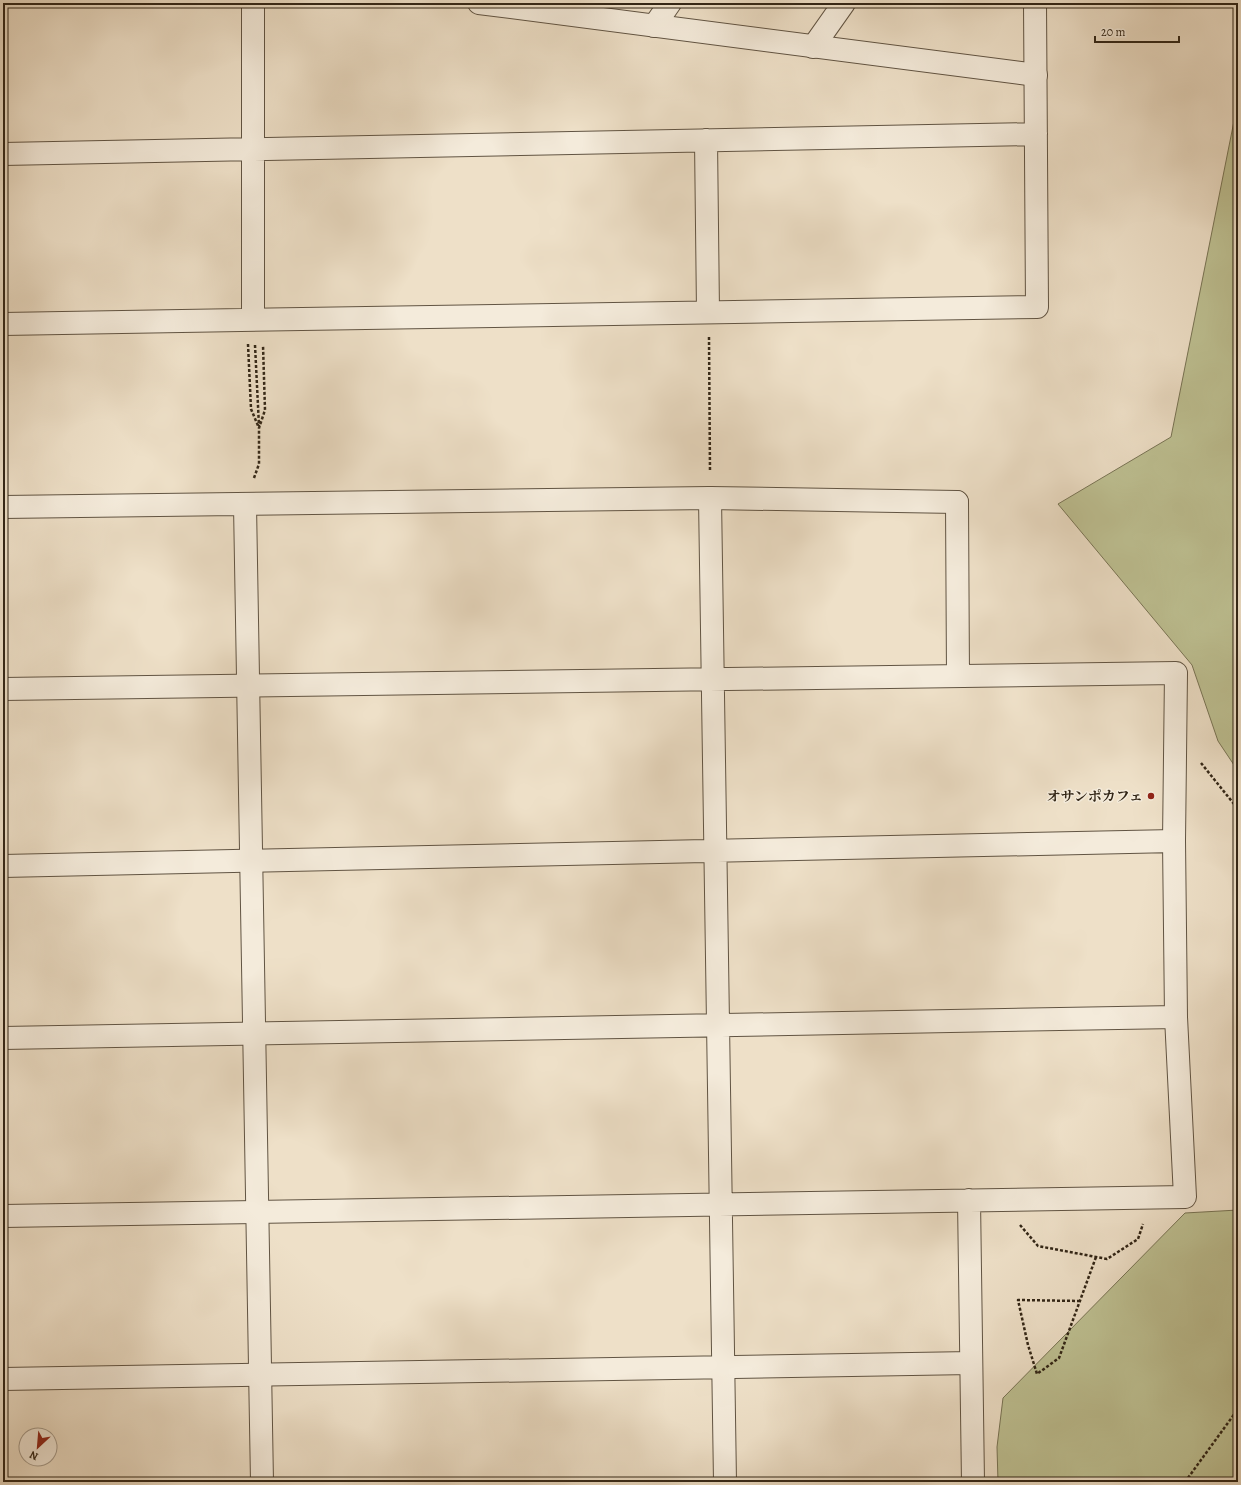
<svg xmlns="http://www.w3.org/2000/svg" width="1241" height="1485" font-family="Alegreya,'Noto Serif JP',serif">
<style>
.green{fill:#bec193;stroke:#787455}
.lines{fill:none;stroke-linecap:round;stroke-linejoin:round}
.minor-casing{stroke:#615443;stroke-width:24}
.tertiary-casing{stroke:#615443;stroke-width:24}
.path{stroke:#322617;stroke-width:2.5;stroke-dasharray:3 2;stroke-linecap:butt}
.minor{stroke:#f4ebdb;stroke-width:22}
.tertiary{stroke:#f4ebdb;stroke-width:22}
.poi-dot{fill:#8f2418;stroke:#f4ebdb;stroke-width:1.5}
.labels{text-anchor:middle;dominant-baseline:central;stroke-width:3;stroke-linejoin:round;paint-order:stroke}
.poi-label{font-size:14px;font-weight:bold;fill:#322617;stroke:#f4ebdb;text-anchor:end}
</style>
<rect width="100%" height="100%" fill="#eee0c8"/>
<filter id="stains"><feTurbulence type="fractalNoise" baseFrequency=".005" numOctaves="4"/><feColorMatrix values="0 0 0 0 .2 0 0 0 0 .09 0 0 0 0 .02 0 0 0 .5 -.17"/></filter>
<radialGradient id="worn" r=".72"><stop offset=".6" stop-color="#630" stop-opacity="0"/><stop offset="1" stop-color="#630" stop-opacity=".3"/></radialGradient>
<path class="green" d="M 1238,101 L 1238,771 L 1218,741 L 1192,665 L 1058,504 L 1171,437 Z
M 1238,1210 L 1238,1482 L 998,1482 L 997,1447 L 1003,1398 L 1185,1213 Z"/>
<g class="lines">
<g class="minor-casing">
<path id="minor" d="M 253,3 L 253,319
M 654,26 L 670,3
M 813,47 L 844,3
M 706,140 L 708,312
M 3,154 L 1036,134
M 3,324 L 1037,307 L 1035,3
M 710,498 L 725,1482
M 957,502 L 958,676
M 3,689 L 1176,673 L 1174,841 L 1176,1017 L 1185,1197 L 3,1216
M 3,866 L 1174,841
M 3,1038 L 1176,1017
M 969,1200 L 973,1482
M 3,1379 L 971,1363"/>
</g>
<g class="tertiary-casing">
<path id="tertiary" d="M 479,3 L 1036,75
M 245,505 L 262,1482
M 3,507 L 710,498 L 957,502"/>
</g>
<path class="path" d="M 709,337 L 710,472
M 248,344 L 251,409 L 259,428
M 255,345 L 259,426
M 254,478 L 259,464 L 259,428 L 265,410 L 263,345
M 1201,763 L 1238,809
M 1020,1225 L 1038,1246 L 1107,1259 L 1138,1239 L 1143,1224
M 1080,1301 L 1018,1300 L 1028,1345 L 1037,1374 L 1059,1358 L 1096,1257
M 1185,1482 L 1238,1409"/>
<use href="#minor" class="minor"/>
<use href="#tertiary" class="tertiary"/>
</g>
<circle class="poi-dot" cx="1151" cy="796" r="4"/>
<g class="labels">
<g class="poi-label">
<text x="1143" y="796">オサンポカフェ</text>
</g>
</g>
<rect width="1241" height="1485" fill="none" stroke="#eee0c8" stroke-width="16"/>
<rect x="4" y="4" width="1233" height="1477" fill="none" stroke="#322617" stroke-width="2"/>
<rect x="8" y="8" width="1225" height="1469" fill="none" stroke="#322617"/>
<g transform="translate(38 1447) rotate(206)"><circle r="19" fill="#f4ebdb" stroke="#a69c8d"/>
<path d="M0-3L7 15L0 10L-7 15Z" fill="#8f2418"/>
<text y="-6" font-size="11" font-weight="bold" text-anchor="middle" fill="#322617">N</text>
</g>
<path d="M1095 36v6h84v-6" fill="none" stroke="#322617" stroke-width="2"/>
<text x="1101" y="36" font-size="12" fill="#322617" stroke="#f4ebdb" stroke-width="3" paint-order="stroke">20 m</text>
<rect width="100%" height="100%" filter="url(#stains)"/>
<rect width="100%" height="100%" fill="url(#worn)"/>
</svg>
